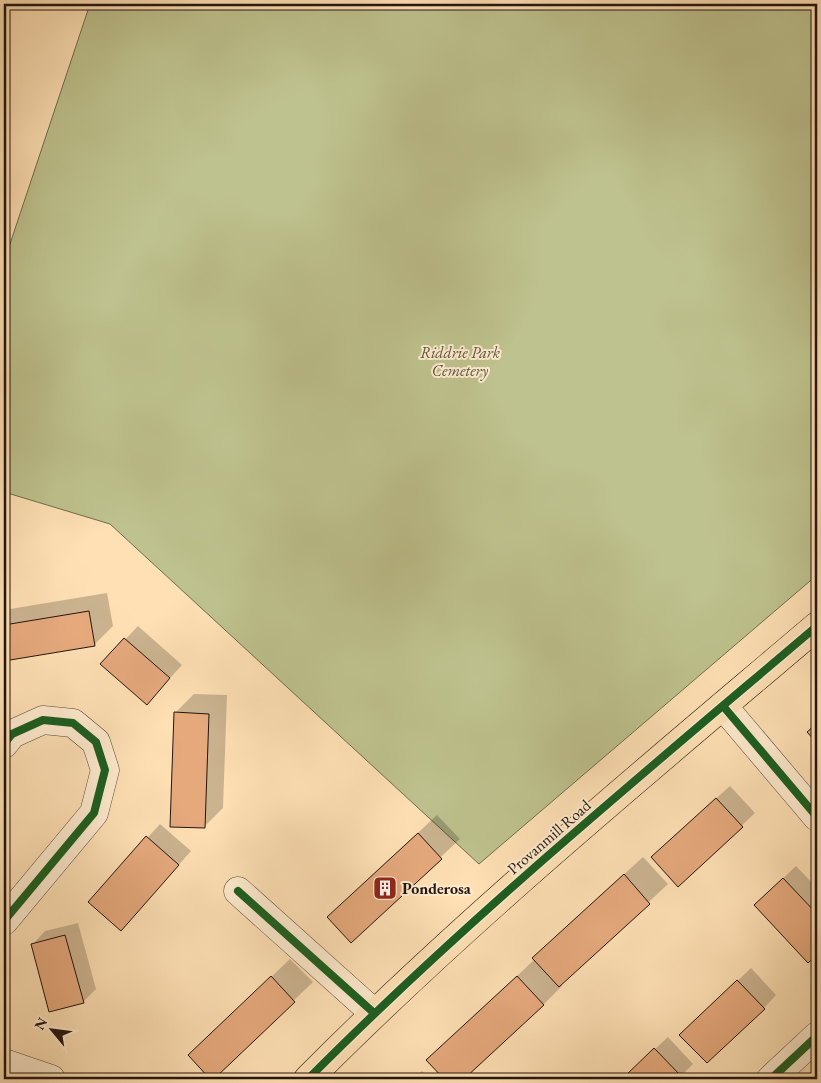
<svg xmlns="http://www.w3.org/2000/svg" width="821" height="1083" font-family="'EB Garamond',serif">
<style>
.green{fill:#bec28e;stroke:#706c4e}
.shadow{fill:#0003}
.building{fill:#e5a97c;stroke:#22150f}
.lines{fill:none;stroke-linecap:round;stroke-linejoin:round}
.minor-casing{stroke:#594838;stroke-width:29}
.major-casing{stroke:#22150f;stroke-width:29}
.minor{stroke:#feebce;stroke-width:28}
.major{stroke:#fee0b4;stroke-width:28}
.cycleway-casing{stroke:#feebce;stroke-width:11}
.cycleway{stroke:#1b5e20;stroke-width:8}
.labels{text-anchor:middle;dominant-baseline:central;stroke-width:4;stroke-linejoin:round;paint-order:stroke}
.park-label{font-size:16px;font-style:italic;fill:#59523b;stroke:#feebce}
.street-label{font-size:16px;fill:#22150f;stroke:#feebce}
.poi-label{font-size:16px;font-weight:bold;fill:#22150f;stroke:#feebce;text-anchor:start}
</style>
<rect width="100%" height="100%" fill="#fee0b4"/>
<filter id="stains"><feTurbulence type="fractalNoise" baseFrequency=".004" numOctaves="4"/><feColorMatrix values="0 0 0 0 .2 0 0 0 0 .09 0 0 0 0 .02 0 0 0 .5 -.17"/></filter>
<radialGradient id="worn" r=".72"><stop offset=".6" stop-color="#630" stop-opacity="0"/><stop offset="1" stop-color="#630" stop-opacity=".3"/></radialGradient>
<path class="green" d="M 90,4 L 817,4 L 817,575 L 479,864 L 110,524 L 4,492 L 4,262 Z"/>
<path class="shadow" d="M 107,593 L 113,626 L 94,645 L 4,659 L 4,610 Z
M 138,626 L 182,665 L 147,703 L 102,664 Z
M 194,694 L 227,695 L 223,808 L 204,827 L 175,713 Z
M 730,786 L 755,813 L 678,885 L 665,844 Z
M 437,815 L 460,839 L 351,941 L 348,898 Z
M 160,824 L 191,851 L 121,930 L 89,902 Z
M 643,857 L 668,884 L 561,984 L 562,986 L 544,1004 L 462,1079 L 446,1079 L 428,1060 L 535,959 L 553,939 Z
M 796,866 L 817,888 L 817,953 L 808,961 L 768,893 Z
M 78,923 L 96,989 L 83,1002 L 33,944 L 45,931 Z
M 290,959 L 313,982 L 212,1079 L 189,1056 Z
M 751,968 L 776,995 L 764,1008 L 694,1022 Z
M 668,1037 L 693,1064 L 678,1079 L 623,1079 Z
M 422,1071 L 430,1079 L 413,1079 Z"/>
<path class="building" d="M 89,611 L 95,646 L 4,661 L 4,625 Z
M 124,638 L 170,678 L 147,705 L 100,664 Z
M 174,712 L 209,714 L 205,828 L 170,827 Z
M 817,723 L 817,743 L 807,732 Z
M 716,798 L 743,827 L 678,887 L 651,857 Z
M 418,833 L 442,859 L 351,943 L 327,917 Z
M 146,836 L 179,865 L 121,931 L 88,902 Z
M 624,874 L 650,904 L 559,987 L 532,958 Z
M 783,878 L 817,914 L 817,955 L 808,963 L 754,905 Z
M 65,935 L 84,1003 L 49,1012 L 31,944 Z
M 271,976 L 295,1002 L 214,1079 L 210,1079 L 188,1055 Z
M 517,976 L 544,1005 L 464,1079 L 444,1079 L 426,1060 Z
M 737,980 L 765,1009 L 707,1063 L 679,1035 Z
M 654,1048 L 682,1077 L 679,1079 L 622,1079 Z"/>
<g class="lines">
<g class="minor-casing">
<path id="minor" d="M 723,706 L 817,817
M 4,744 L 12,734 L 43,720 L 73,723 L 96,742 L 105,770 L 94,813 L 4,921
M 238,891 L 374,1013
M 4,1063 L 51,1079
M 771,1079 L 817,1036"/>
</g>
<g class="major-casing">
<path id="major" d="M 308,1079 C 468,918 644,773 817,626"/>
</g>
<use href="#minor" class="minor"/>
<use href="#major" class="major"/>
<g class="cycleway-casing">
<path id="cycleway" d="M 723,706 L 817,817
M 4,744 L 12,734 L 43,720 L 73,723 L 96,742 L 105,770 L 94,813 L 4,921
M 238,891 L 374,1013
M 308,1079 C 468,918 644,773 817,626
M 771,1079 L 817,1036"/>
</g>
<use href="#cycleway" class="cycleway"/>
</g>
<defs>
<g id="building-square" transform="scale(1.25)"><rect x="-9" y="-9" width="18" height="18" rx="4" fill="#8f2418" stroke="#feebce"/><path d="M-4-6H4V6H1V3H-1V6H-4ZM-2.5-4.3h1.7v1.8h-1.7ZM.8-4.3h1.7v1.8H.8ZM-2.5-1h1.7V.8h-1.7ZM.8-1h1.7V.8H.8Z" fill="#fff"/></g>
</defs>
<g fill-rule="evenodd">
<use href="#building-square" x="385" y="888"/>
</g>
<g class="labels">
<g class="park-label">
<text x="460" y="352">Riddrie Park<tspan x="460" dy="18">Cemetery</tspan></text>
</g>
<g class="street-label">
<text transform="translate(549 837) rotate(-41)">Provanmill Road</text>
</g>
<g class="poi-label">
<text x="402" y="888">Ponderosa</text>
</g>
</g>
<rect width="821" height="1083" fill="none" stroke="#fee0b4" stroke-width="20"/>
<rect x="5" y="5" width="811" height="1073" fill="none" stroke="#22150f" stroke-width="2.5"/>
<rect x="10" y="10" width="801" height="1063" fill="none" stroke="#22150f"/>
<g transform="translate(52 1030) rotate(299)" stroke="#feebce" stroke-width="4" paint-order="stroke">
<path d="M0-4L9 19L0 12L-9 19Z" fill="#22150f"/>
<text y="-8" font-size="14" font-weight="bold" text-anchor="middle" fill="#22150f">N</text>
</g>
<rect width="100%" height="100%" filter="url(#stains)"/>
<rect width="100%" height="100%" fill="url(#worn)"/>
</svg>
